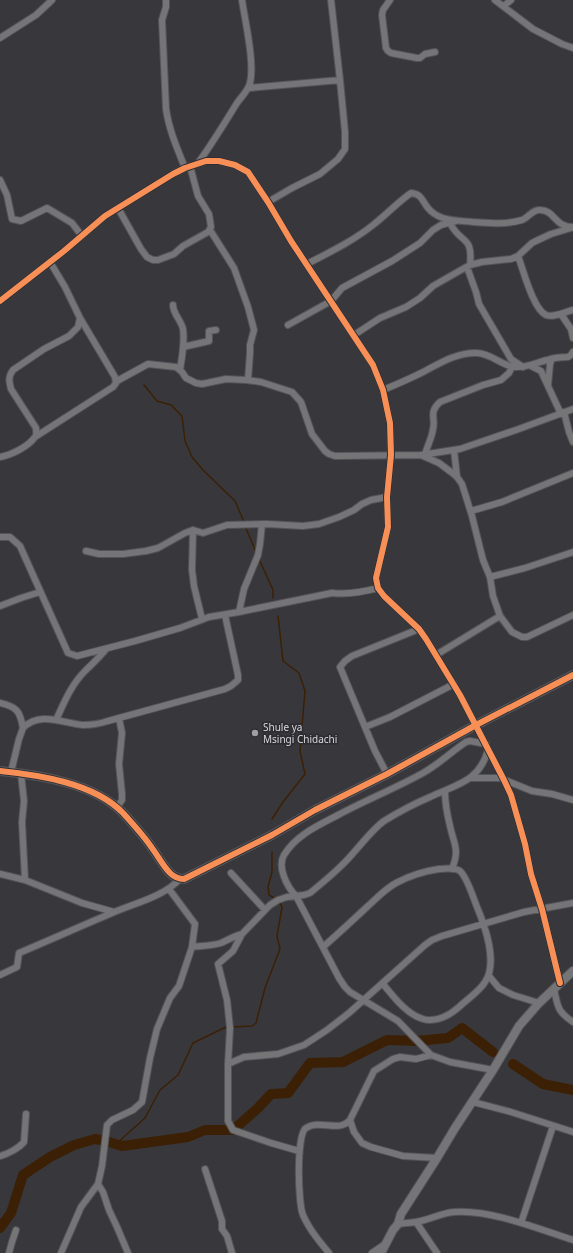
<svg xmlns="http://www.w3.org/2000/svg" width="573" height="1253" font-family="'Noto Sans',sans-serif">
<style>
.lines{fill:none;stroke-linecap:round;stroke-linejoin:round}
.stream{stroke:#3b2005;stroke-width:1.5}
.river{stroke:#3b2005;stroke-width:10}
.minor-casing{stroke:#545458;stroke-width:8}
.tertiary-casing{stroke:#545458;stroke-width:10}
.minor{stroke:#757578;stroke-width:6}
.tertiary{stroke:#757578;stroke-width:8}
.cycleway-casing{stroke:#2d2d33;stroke-width:8}
.cycleway{stroke:#f78f57;stroke-width:6}
.poi-dot{fill:#9f9fa3;stroke:#2d2d33;stroke-width:1.5}
.labels{text-anchor:middle;dominant-baseline:central;stroke-width:3.5;stroke-linejoin:round;paint-order:stroke}
.poi-label{font-size:10px;fill:#d7d7db;stroke:#2d2d33;text-anchor:start}
</style>
<rect width="100%" height="100%" fill="#38383c"/>
<g class="lines">
<path class="stream" d="M 144,385 L 157,401 L 171,405 L 182,416 L 185,441 L 192,457 L 203,470 L 235,501 L 244,522
M 245,526 L 256,552
M 259,559 L 273,590 L 273,598
M 272,819 L 283,802 L 305,774 L 300,751 L 305,691 L 299,673 L 283,661 L 278,616
M 272,852 L 272,872 L 268,887 L 269,895 L 276,899
M 232,1027 L 252,1026 L 256,1023 L 265,988 L 280,949 L 277,936 L 282,907 L 279,902
M 116,1144 L 145,1118 L 160,1090 L 178,1075 L 193,1043 L 226,1027 L 229,1028"/>
<path class="river" d="M 513,1064 L 543,1084 L 573,1090
M 0,1228 L 11,1213 L 23,1175 L 50,1157 L 74,1145 L 95,1139 L 106,1141 L 122,1146 L 188,1137 L 205,1130 L 233,1130 L 258,1108 L 271,1094 L 288,1093 L 310,1063 L 343,1062 L 387,1040 L 416,1041 L 448,1038 L 462,1028 L 493,1052"/>
<g class="minor-casing">
<path id="minor" d="M 166,0 L 166,7 L 162,20 L 166,109 C 169,130 177,148 185,168
M 390,0 L 383,10 L 382,15 L 386,48 L 388,51 L 391,53 L 417,58 L 420,58 L 425,54 L 435,52
M 495,0 L 533,29 L 562,44 L 573,48
M 504,6 L 511,0
M 0,38 L 36,15 L 52,0
M 249,88 L 340,80
M 198,163 C 212,144 224,124 237,103 C 241,97 248,91 250,83 C 255,63 245,21 242,0
M 0,180 L 7,195 L 12,219 L 21,221 L 47,208 L 72,223 L 82,236
M 268,202 L 292,188 L 320,174 L 338,159 L 345,149 L 345,132 L 340,80 L 331,0
M 118,208 L 141,249 L 147,257 L 153,260 L 158,260 L 174,254 L 183,246 L 208,232 L 211,227 L 209,214 L 198,196 L 190,166
M 450,223 C 461,245 473,234 470,265
M 210,230 L 234,268 L 248,307 L 254,330 L 250,345 L 250,353 L 248,380
M 518,256 C 523,269 533,309 546,315 C 553,318 565,312 573,310
M 307,264 C 330,252 353,241 373,225 C 386,215 398,202 411,193 C 422,194 422,201 428,208 C 432,213 437,216 443,218 C 453,221 463,221 473,222 C 490,223 505,225 522,220 C 528,218 533,209 540,210 C 555,210 554,227 573,227
M 467,267 L 476,292 L 479,304 L 511,359 L 523,367
M 0,301 L 64,251 L 105,216 L 173,174 L 185,168 L 206,161 L 219,161 L 235,165 L 248,172 L 268,202 L 291,241 L 373,365 L 383,390 L 390,423 L 391,455 L 387,497 L 388,527 L 376,578 L 378,588 L 384,596 L 419,629 L 426,639 L 460,695 L 504,780 L 511,795 L 525,844 L 531,874 L 542,909 L 560,983
M 173,305 C 173,314 181,320 183,329 C 185,342 182,357 180,370
M 561,314 L 571,329 L 573,338
M 288,325 L 331,301 L 342,288 L 392,261 L 420,243 L 433,230 L 441,225 L 456,221
M 354,335 L 380,318 L 406,307 L 420,298 L 433,286 L 461,270 L 470,265 L 482,262 L 511,259 L 518,256 L 532,243 L 538,240 L 551,234 L 571,228
M 183,347 L 209,341 L 209,331 L 216,330
M 531,366 L 541,371 L 561,414
M 117,381 L 148,364 L 176,367 L 182,372 L 186,378 L 196,383 L 202,384 L 226,379 L 246,380 L 261,382 L 292,392 L 301,402 L 312,434 L 325,451 L 329,454 L 335,456 L 421,455 L 460,449 L 516,430 L 573,409
M 548,385 L 550,364 L 552,359
M 383,390 C 395,385 407,380 419,374 C 437,365 456,352 477,353 C 490,353 501,365 514,367 C 526,368 535,363 547,360 C 553,358 561,357 568,357 L 571,355 L 573,352
M 564,412 L 569,432 L 573,442
M 35,437 L 113,387 L 116,383 L 115,377 L 80,318
M 454,450 L 457,477
M 421,455 L 439,463 L 451,472 L 457,477 L 462,484 L 472,516 L 483,560 L 490,577 L 493,596 L 500,616 L 512,632 L 522,637 L 527,637 L 573,615
M 425,455 C 427,446 432,438 433,429 C 436,418 428,413 440,402 L 483,385 L 501,380 L 509,373 L 512,367
M 0,457 C 11,455 28,447 35,437 C 37,435 36,431 36,428 L 11,389 C 9,381 8,377 13,370 L 44,349 L 69,336 L 78,327 L 80,318 L 65,287 L 50,262
M 471,511 L 502,502 L 573,473
M 193,530 L 192,570 L 194,586 L 202,619
M 0,537 L 10,537 L 20,546 L 68,653 L 77,656 L 135,641 L 180,628 L 209,617 L 239,612 L 332,593 C 348,595 363,592 378,588
M 86,551 L 99,554 L 123,554 L 146,551 L 158,548 L 185,533 L 193,530 L 203,533 L 227,525 L 267,524 L 303,526 L 319,524 L 339,517 L 354,510 L 362,504 L 371,500 L 387,497
M 490,577 L 525,568 L 573,552
M 0,606 L 21,598 L 40,592
M 239,612 L 244,589 L 258,555 L 260,544 L 262,524
M 436,655 L 500,616
M 0,703 C 17,707 20,711 23,728 C 40,711 62,723 83,725 C 91,725 99,724 108,721 L 225,689 L 231,686 L 238,680 L 238,675 L 225,615
M 56,720 C 64,703 71,685 85,671 C 92,664 100,657 106,649
M 365,727 L 390,717 L 454,684
M 486,744 L 470,741 L 466,742 C 451,752 439,764 423,773 C 396,788 366,800 338,815 C 319,825 296,835 284,855 C 277,867 287,887 296,896 L 339,978 L 345,987 L 350,992 L 398,1021 L 431,1055 L 450,1062 L 493,1070
M 11,772 L 19,739 L 23,728
M 21,774 L 24,801 L 22,822 L 25,880
M 387,774 L 375,751 L 340,667 L 345,661 L 352,656 L 419,629
M 470,778 L 500,778 L 532,791 L 552,794 L 573,800
M 445,791 C 445,803 447,814 450,826 C 454,845 460,849 452,869
M 117,807 L 122,800 L 122,794 L 119,764 L 122,733 L 119,718
M 231,873 L 265,910
M 0,874 L 25,880 L 82,903 L 114,912
M 192,947 C 201,946 212,946 221,943 C 228,940 234,936 242,934
M 323,947 C 338,934 353,920 368,906 C 377,898 385,889 396,883 C 409,876 425,871 439,869 C 445,869 454,867 460,871 C 467,877 473,897 477,907 C 485,926 498,963 485,982 C 480,991 466,1000 459,1007 C 450,1015 436,1023 423,1019 C 406,1014 393,996 383,984
M 0,975 L 17,967 L 19,953 C 50,940 81,926 112,913 C 135,903 163,897 180,879
M 489,976 L 499,988 L 513,995 L 539,1003
M 554,989 C 558,1007 557,1011 573,1022
M 228,1064 L 244,1057 L 278,1054 L 304,1045 L 327,1030 L 349,1013 L 425,945 L 432,940 L 442,936 L 524,912 L 573,903
M 473,1102 L 511,1112 L 573,1132
M 350,1120 L 354,1132 L 362,1143 L 371,1147 L 403,1156 L 437,1158
M 299,1151 L 271,1143 L 233,1130 L 228,1121 L 228,1064 L 230,1028 L 227,1000 L 218,964 L 233,951 L 242,934 L 270,905 L 278,900 L 287,897 L 304,895 L 310,893 C 321,884 332,875 342,865 C 355,853 370,831 384,821 C 397,813 416,803 430,797 C 457,784 479,782 488,750
M 0,1156 C 8,1154 19,1148 24,1142 L 26,1114
M 205,1169 L 222,1221 L 222,1229 L 227,1236 L 232,1253
M 98,1184 L 103,1192 L 109,1210 L 117,1227 L 128,1253
M 416,1222 L 437,1253
M 521,1223 L 553,1126
M 398,1224 C 404,1223 410,1223 416,1222 C 429,1220 441,1213 454,1212 C 490,1209 539,1229 573,1240
M 9,1253 L 12,1242 L 16,1230
M 61,1253 L 81,1207 L 98,1184 L 102,1166 L 107,1125 L 112,1120 L 133,1110 L 142,1102 L 150,1058 L 157,1029 L 170,998 L 179,986 L 192,947 L 195,924 L 169,889
M 329,1253 C 319,1241 309,1229 303,1215 C 298,1204 296,1134 306,1128 C 320,1119 339,1133 350,1120 L 374,1071 L 393,1059 L 400,1057 L 416,1059 L 431,1055
M 372,1253 L 385,1244"/>
</g>
<g class="tertiary-casing">
<path id="tertiary" d="M 0,771 C 39,775 94,783 123,813 C 133,824 144,836 152,848 C 158,856 163,866 170,873 C 174,877 178,879 184,879 L 272,835 L 315,810 L 387,774 L 476,725 L 573,675
M 381,1253 L 393,1230 L 398,1224 L 401,1214 L 437,1158 L 455,1128 L 493,1070 L 519,1026 L 539,1003 L 573,971"/>
</g>
<use href="#minor" class="minor"/>
<use href="#tertiary" class="tertiary"/>
<g class="cycleway-casing">
<path id="cycleway" d="M 0,301 L 64,251 L 105,216 L 173,174 L 185,168 L 206,161 L 219,161 L 235,165 L 248,172 L 268,202 L 291,241 L 373,365 L 383,390 L 390,423 L 391,455 L 387,497 L 388,527 L 376,578 L 378,588 L 384,596 L 419,629 L 426,639 L 460,695 L 504,780 L 511,795 L 525,844 L 531,874 L 542,909 L 560,983
M 0,771 C 39,775 94,783 123,813 C 133,824 144,836 152,848 C 158,856 163,866 170,873 C 174,877 178,879 184,879 L 272,835 L 315,810 L 387,774 L 476,725 L 573,675"/>
</g>
<use href="#cycleway" class="cycleway"/>
</g>
<circle class="poi-dot" cx="255" cy="733" r="4"/>
<g class="labels">
<g class="poi-label">
<text x="263" y="727">Shule ya<tspan x="263" dy="12">Msingi Chidachi</tspan></text>
</g>
</g>
</svg>
